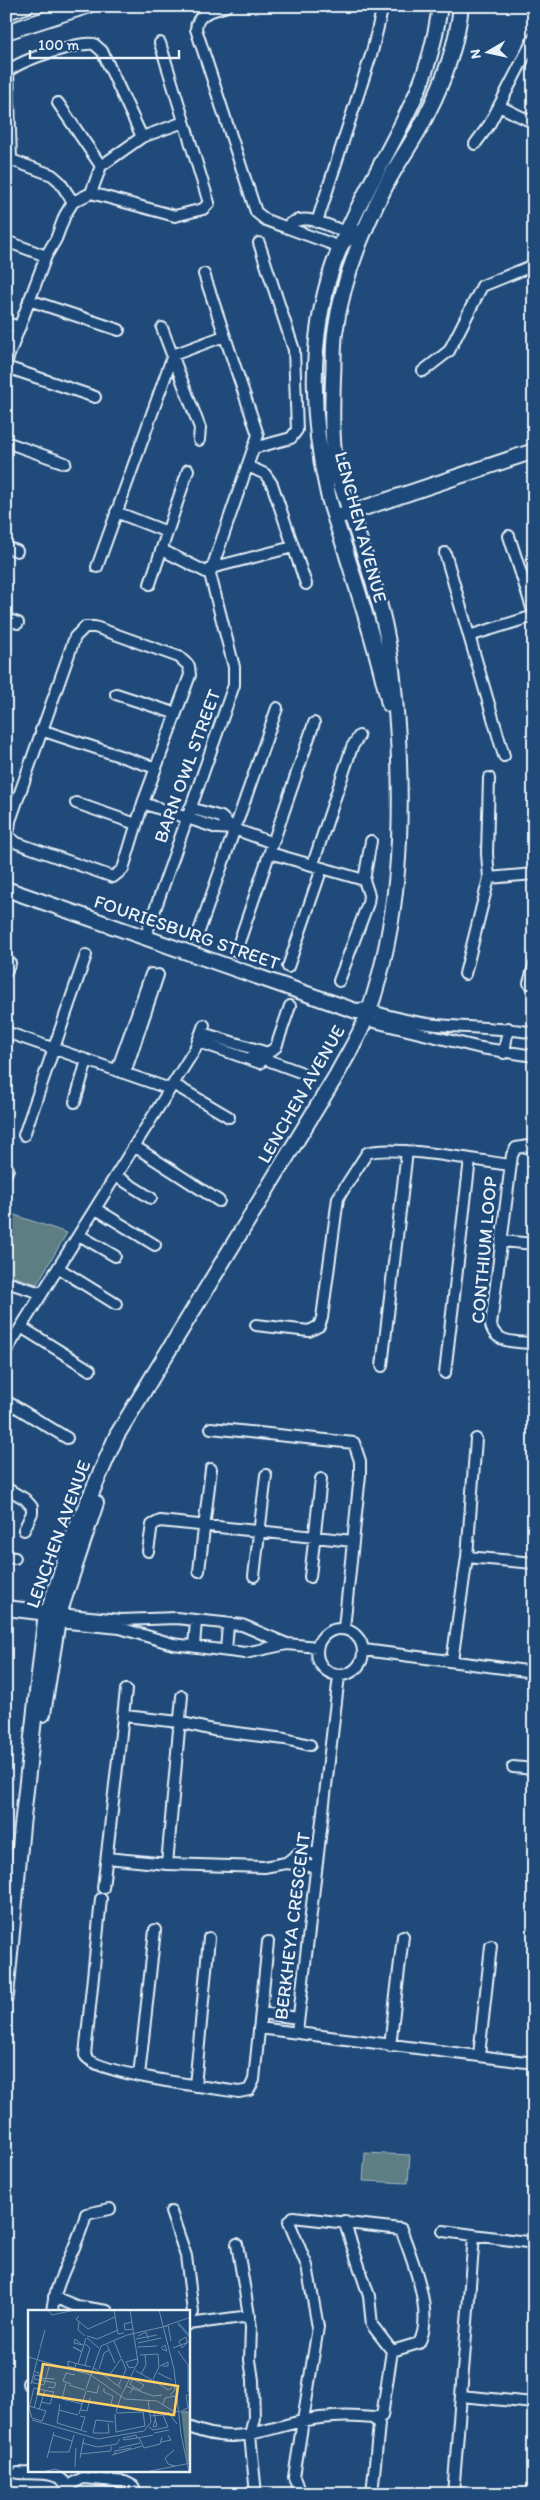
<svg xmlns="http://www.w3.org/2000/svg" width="540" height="2500" font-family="Itim,sans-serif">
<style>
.green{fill:#5e7e83;stroke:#a3b8be}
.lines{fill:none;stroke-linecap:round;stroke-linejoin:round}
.street-casing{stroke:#e8f1f8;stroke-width:14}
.secondary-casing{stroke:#e8f1f8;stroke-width:18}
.street{stroke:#1f4a7a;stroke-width:10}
.secondary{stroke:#1f4a7a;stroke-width:14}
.labels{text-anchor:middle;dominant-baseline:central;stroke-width:5;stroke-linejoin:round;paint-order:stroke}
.street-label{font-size:19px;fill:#e8f1f8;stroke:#1f4a7a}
.inset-river{fill:none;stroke:#4474a0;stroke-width:2.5}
.inset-road{fill:none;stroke:#6f8dac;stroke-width:1}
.view{fill:#ffd166;fill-opacity:0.15;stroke:#ffd166;stroke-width:2.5}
.inset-edge{fill:none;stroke:#e8f1f8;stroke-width:2.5}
</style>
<rect width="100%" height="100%" fill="#1f4a7a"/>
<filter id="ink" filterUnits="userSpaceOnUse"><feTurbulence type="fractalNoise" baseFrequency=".02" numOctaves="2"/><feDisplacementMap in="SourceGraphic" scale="10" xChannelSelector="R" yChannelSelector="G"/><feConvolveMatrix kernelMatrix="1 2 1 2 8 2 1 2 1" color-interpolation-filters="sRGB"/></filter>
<g filter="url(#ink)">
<path class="green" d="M 6,1212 L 67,1233 L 37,1284 L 6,1274 Z
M 365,2153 L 410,2155 L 408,2183 L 363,2181 Z"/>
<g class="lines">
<g class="street-casing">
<path id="street" d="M 227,6 C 213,11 197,12 196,29 L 256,212 L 266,220 L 340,247 L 365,227
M 534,38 L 499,106 L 534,123
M 475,144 L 489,125 L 499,106
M 6,158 L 52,175 L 59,181 L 73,202
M 11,159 L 8,72 C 16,61 80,41 94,44 L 102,51 L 142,137 L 184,122
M 101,166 L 142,137
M 91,193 L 175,216 L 203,209 L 209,203 L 160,43
M 317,222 L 372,52 L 383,6
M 286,227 C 303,210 327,226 346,232 L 348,238
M 6,241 L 46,256
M 29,300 L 119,330
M 6,323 L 20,327
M 162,328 L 200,428 L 199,440
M 6,363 L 46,256 L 56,239 L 65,215 L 73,202 L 91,193 L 101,166 L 58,103
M 6,367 L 95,397
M 423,371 L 449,351 L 482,286 L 534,265
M 6,442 L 65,463
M 254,448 L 291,438 L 297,430 L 294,350 L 259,243
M 248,466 L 265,474 L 272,484 L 306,584
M 116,512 L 167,532
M 509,536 L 534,614
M 6,547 L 17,551
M 162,550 L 210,574
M 445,553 L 504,756
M 97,567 L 173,355 L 224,336
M 211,568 L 293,547
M 150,584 L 188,470
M 6,619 L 18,623
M 469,636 L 534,616
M 116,694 L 174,713
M 41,730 L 156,768
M 489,778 L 487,854 L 489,878 L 534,874
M 76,803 L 136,824
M 143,803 L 123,869 L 113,877 L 17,843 L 8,836 L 10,821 L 75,637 L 85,627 L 95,627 L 179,657 L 189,666 L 190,675 L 143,803 L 217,828 L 234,829 L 273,843
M 190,808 L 221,817 L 234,829
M 270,853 L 364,880 L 369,895 L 368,903 L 339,981
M 313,864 L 352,747 L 359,736
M 364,880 L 371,841
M 197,937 L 277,708
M 145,938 L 234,685 L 234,667 L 210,574 L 258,435 L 204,274
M 236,951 L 314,723
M 288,967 L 322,868
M 6,972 L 10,963
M 465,974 L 489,878
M 529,983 L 534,966
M 369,1010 C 391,1017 414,1023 437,1025 C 470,1028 502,1027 534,1033
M 366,1020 L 481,1048 L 534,1056
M 6,1032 L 170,1089
M 202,1033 L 268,1053 L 276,1047 L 290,1006
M 199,1042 L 260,1063
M 504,1053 L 508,1028
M 254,1055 L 300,1072
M 117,1070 L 151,974
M 125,1073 L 158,975
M 173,1084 L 229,1117
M 75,1102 L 87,1060
M 24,1135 L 86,955
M 534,1145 L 516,1148 L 512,1155 L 491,1325 C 495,1344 518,1342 534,1343
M 134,1146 L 219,1201
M 6,1174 L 8,1169
M 116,1176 L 151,1198
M 96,1209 L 155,1245
M 79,1235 L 115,1256
M 501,1241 L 534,1244
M 58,1268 L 116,1304
M 6,1282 L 41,1293
M 256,1325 L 309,1331 L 319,1326 L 322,1318 L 338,1198 L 367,1153 C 391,1144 480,1161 510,1165
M 21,1327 L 90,1370
M 6,1351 L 195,1049 L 204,1025
M 382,1366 L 407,1151
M 445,1373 L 470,1159
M 6,1401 L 67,1438
M 211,1428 L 354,1443 L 360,1461 L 360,1475 L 344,1628
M 6,1488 L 25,1499 L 32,1507 L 32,1513 L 24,1530
M 148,1551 L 152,1525 L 160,1521 L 353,1541
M 6,1557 L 15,1558
M 467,1557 L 534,1563
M 199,1571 L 211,1469
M 254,1576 L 266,1475
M 310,1577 L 321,1479
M 59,1614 L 121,1620 L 176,1618 L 242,1625 L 287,1644 L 317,1647
M 57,1622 L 120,1628 L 173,1644 L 245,1653 L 287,1644
M317 1652a23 23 0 1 1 46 0a23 23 0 1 1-46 0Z
M 194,1646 L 196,1621
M 226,1650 L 228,1625
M 364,1650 L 534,1672
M 452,1661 L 467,1557 L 476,1439
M 125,1716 L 179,1722 L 213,1730 L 285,1739 L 310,1745
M 513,1767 L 534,1769
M 107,1858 L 167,1864 L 264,1867 L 286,1863 L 299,1853 L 318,1853
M 286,1863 L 316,1867
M 167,1864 L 182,1696
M 103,1888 L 126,1690
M 101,1899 L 85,2055 C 93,2074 215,2088 239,2092 L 249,2090 L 254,2080 L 268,1942
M 261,2013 L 298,2018
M 259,2028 L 534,2063
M 297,2032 L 339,1676
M 390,2046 L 403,1936
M 479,2055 L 491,1946
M 139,2076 L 155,1930
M 195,2086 L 209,1938
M 171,2212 L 186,2256 L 193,2312 L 189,2320
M 344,2221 L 369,2296 L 372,2325 L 392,2351 L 382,2416 L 373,2418
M 443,2231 L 534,2243
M 237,2244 L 251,2327 L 250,2360 L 253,2380 L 254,2418 L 250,2435 L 256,2494
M 54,2297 L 76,2306 L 107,2311
M 52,2311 C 56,2277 78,2247 86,2214 L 110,2209
M 189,2324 L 250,2316
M 28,2383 L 29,2384
M 461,2396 L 534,2403
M 189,2427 C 241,2449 270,2424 320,2418 C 337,2416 356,2416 373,2418 L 379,2424 L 372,2494
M 18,2473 C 35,2474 63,2470 68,2489
M 67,2494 L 73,2483 L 83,2478 L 125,2482 L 133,2486 L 137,2494
M 300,2494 L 294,2477 L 318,2327 L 307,2266 L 289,2222 L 293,2217 L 401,2229 C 412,2259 435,2314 419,2343 L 392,2351
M 453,2494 L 474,2236"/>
</g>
<g class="secondary-casing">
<path id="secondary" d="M 6,12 L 26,6
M 6,32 L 87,6
M 343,515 L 534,451
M 389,704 C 378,654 363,607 348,559 C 342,537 333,516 328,494 C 311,421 308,338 333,266 C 355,204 392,150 418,90 C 429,64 436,34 440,6
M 6,889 L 356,1011 L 369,1010
M 6,1608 L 56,1614
M 43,1714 L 59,1614 L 96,1503
M 6,1996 L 22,1826 L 45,1621 L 74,1533 L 117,1435 L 336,1076 C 347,1055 361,1034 369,1011 C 399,922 403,831 398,738 C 395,695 392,652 381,610 C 369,564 352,518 337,473 C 331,441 332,410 333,378 C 334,363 333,347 335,333 C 342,281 363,229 387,183 C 399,160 416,138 427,114 C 444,81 457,44 461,6"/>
</g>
<use href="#street" class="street"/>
<use href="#secondary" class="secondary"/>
</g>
</g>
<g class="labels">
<g class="street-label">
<text transform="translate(361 527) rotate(75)">LENCHEN AVENUE</text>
<text transform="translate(187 766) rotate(-70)">BARN OWL STREET</text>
<text transform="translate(187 932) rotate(19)">FOURIESBURG STREET</text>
<text transform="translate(301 1094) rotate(-60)">LENCHEN AVENUE</text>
<text transform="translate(484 1250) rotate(-85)">CONTHIUM LOOP</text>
<text transform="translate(58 1534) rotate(-70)">LENCHEN AVENUE</text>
<text transform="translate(292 1926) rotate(-83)">BERKHEYA CRESCENT</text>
</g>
</g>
<g transform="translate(28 2310)">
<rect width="162" height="162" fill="#1f4a7a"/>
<path d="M 153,100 L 162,101 L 162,151 L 159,153 Z" fill="#5e7e83"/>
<path class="inset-river" d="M 150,13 L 163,28"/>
<path class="inset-road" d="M 20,0 L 24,5 L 47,0M 86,0 L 90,24 L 96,23M 131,0 L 146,59 L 153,124 L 161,162M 51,6 L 48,9 L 60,19 L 87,7M 51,12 L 50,20 L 57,26M 104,12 L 96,14 L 97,20 L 105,19M 140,15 L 143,31M 137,16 L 163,7M 59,26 L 69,29 L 90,20M 110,26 L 118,22 L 120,29M 59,28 L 71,38M 108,29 L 129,25M 86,31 L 93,48M 159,32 L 158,27 L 151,31 L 154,38 L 160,32M 56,33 L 62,38 L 57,55M 110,33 L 133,28M 54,35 L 47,29 L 46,33 L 55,35M 79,35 L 87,53M 109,37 L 129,36M 12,38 L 17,20M 133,38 L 137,35 L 139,41 L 134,39M 145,38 L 163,31M 53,41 L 45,37 L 54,42M 150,41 L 160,55 L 160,82M 112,45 L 130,44M 0,47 L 63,65 L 97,89 L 129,91 L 145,101 L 163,103M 48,53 L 47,58 L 40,56 L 40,51 L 50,54 L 63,57M 50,54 L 58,28M 132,56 L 140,52 L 140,56 L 135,56M 106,57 L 101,58 L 98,52 L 109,49M 66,58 L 93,78M 71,59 L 76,43 L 81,40M 6,61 L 11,63 L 12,68 L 27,69M 108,61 L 124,70M 130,63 L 144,70M 113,64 L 118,55 L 117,45M 12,66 L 7,65 L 6,69 L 28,73 L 26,78 L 20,77M 80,67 L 93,49M 125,69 L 131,57 L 130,44M 5,70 L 5,73 L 16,75 L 21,57M 125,70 L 140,80 L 144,78M 38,73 L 34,89 L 54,94M 3,74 L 12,39M 43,74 L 35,71 L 37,66 L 38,63 L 47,65M 41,75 L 57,80M 142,75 L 146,76 L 147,80 L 142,85M 90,76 L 98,60 L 94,49M 98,76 L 125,86 L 134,85M 76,78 L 76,82 L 85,86 L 83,94M 58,79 L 73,36 L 99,25 L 139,16M 59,81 L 69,83 L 71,75M 102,83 L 106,77 L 112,80 L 116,75 L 105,69 L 102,74 L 106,77M 13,92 L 22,94 L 26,81M 32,94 L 29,113 L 59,122M 135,94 L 137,88 L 147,86 L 148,89M 1,96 L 18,101 L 14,111 L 4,108 L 1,98 L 6,78 L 25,82M 6,98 L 11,79M 11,100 L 17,80M 31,100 L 50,105M 53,100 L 59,101 L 62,88M 155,100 L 160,98 L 158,85 L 163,85M 88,102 L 93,86 L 110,52 L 102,0M 126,103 L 129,116 L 125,117 L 127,110M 51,104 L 58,81M 87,104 L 88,122 L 117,116 L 115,102 L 88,103M 52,106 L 57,107 L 53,120M 137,106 L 140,102 L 149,114M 4,110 L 70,129 L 116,121 L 123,112 L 120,90M 80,113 L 81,123 L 65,123 L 68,110 L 86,112M 121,117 L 125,120 L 140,117 L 135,105 L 122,106M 126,123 L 141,120M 25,125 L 44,131M 109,128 L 108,125 L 95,128 L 96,130 L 109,128 L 125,125M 111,128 L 116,138 L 132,134 L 134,127M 133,132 L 143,130 L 140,125M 54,133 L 70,137 L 89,134 L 92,129M 91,138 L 112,133M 146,140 L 137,148 L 140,154 L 147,156M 20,142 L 41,142 L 46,125M 52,144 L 83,141 L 83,136M 87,144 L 87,141 L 103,138M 84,145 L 114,136M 19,148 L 26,122M 52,148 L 56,128M 47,157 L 48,138M 14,162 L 27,159 L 35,162M 117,162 L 163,153"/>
<path class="view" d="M 15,54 L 150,76 L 146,105 L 10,84 Z"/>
<rect width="162" height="162" class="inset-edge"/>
</g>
<rect width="540" height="2500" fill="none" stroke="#1f4a7a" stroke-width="25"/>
<rect x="12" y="12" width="515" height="2475" fill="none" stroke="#e8f1f8" stroke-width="2" filter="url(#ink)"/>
<g transform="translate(488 52) rotate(261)" stroke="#1f4a7a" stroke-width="4" paint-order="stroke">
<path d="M0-4L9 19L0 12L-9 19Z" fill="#e8f1f8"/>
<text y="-8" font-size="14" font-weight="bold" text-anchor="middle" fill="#e8f1f8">N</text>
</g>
<path d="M30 50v8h149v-8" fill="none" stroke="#e8f1f8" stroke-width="2.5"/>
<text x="38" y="50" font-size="15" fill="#e8f1f8" stroke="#1f4a7a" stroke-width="4" paint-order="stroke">100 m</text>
</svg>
